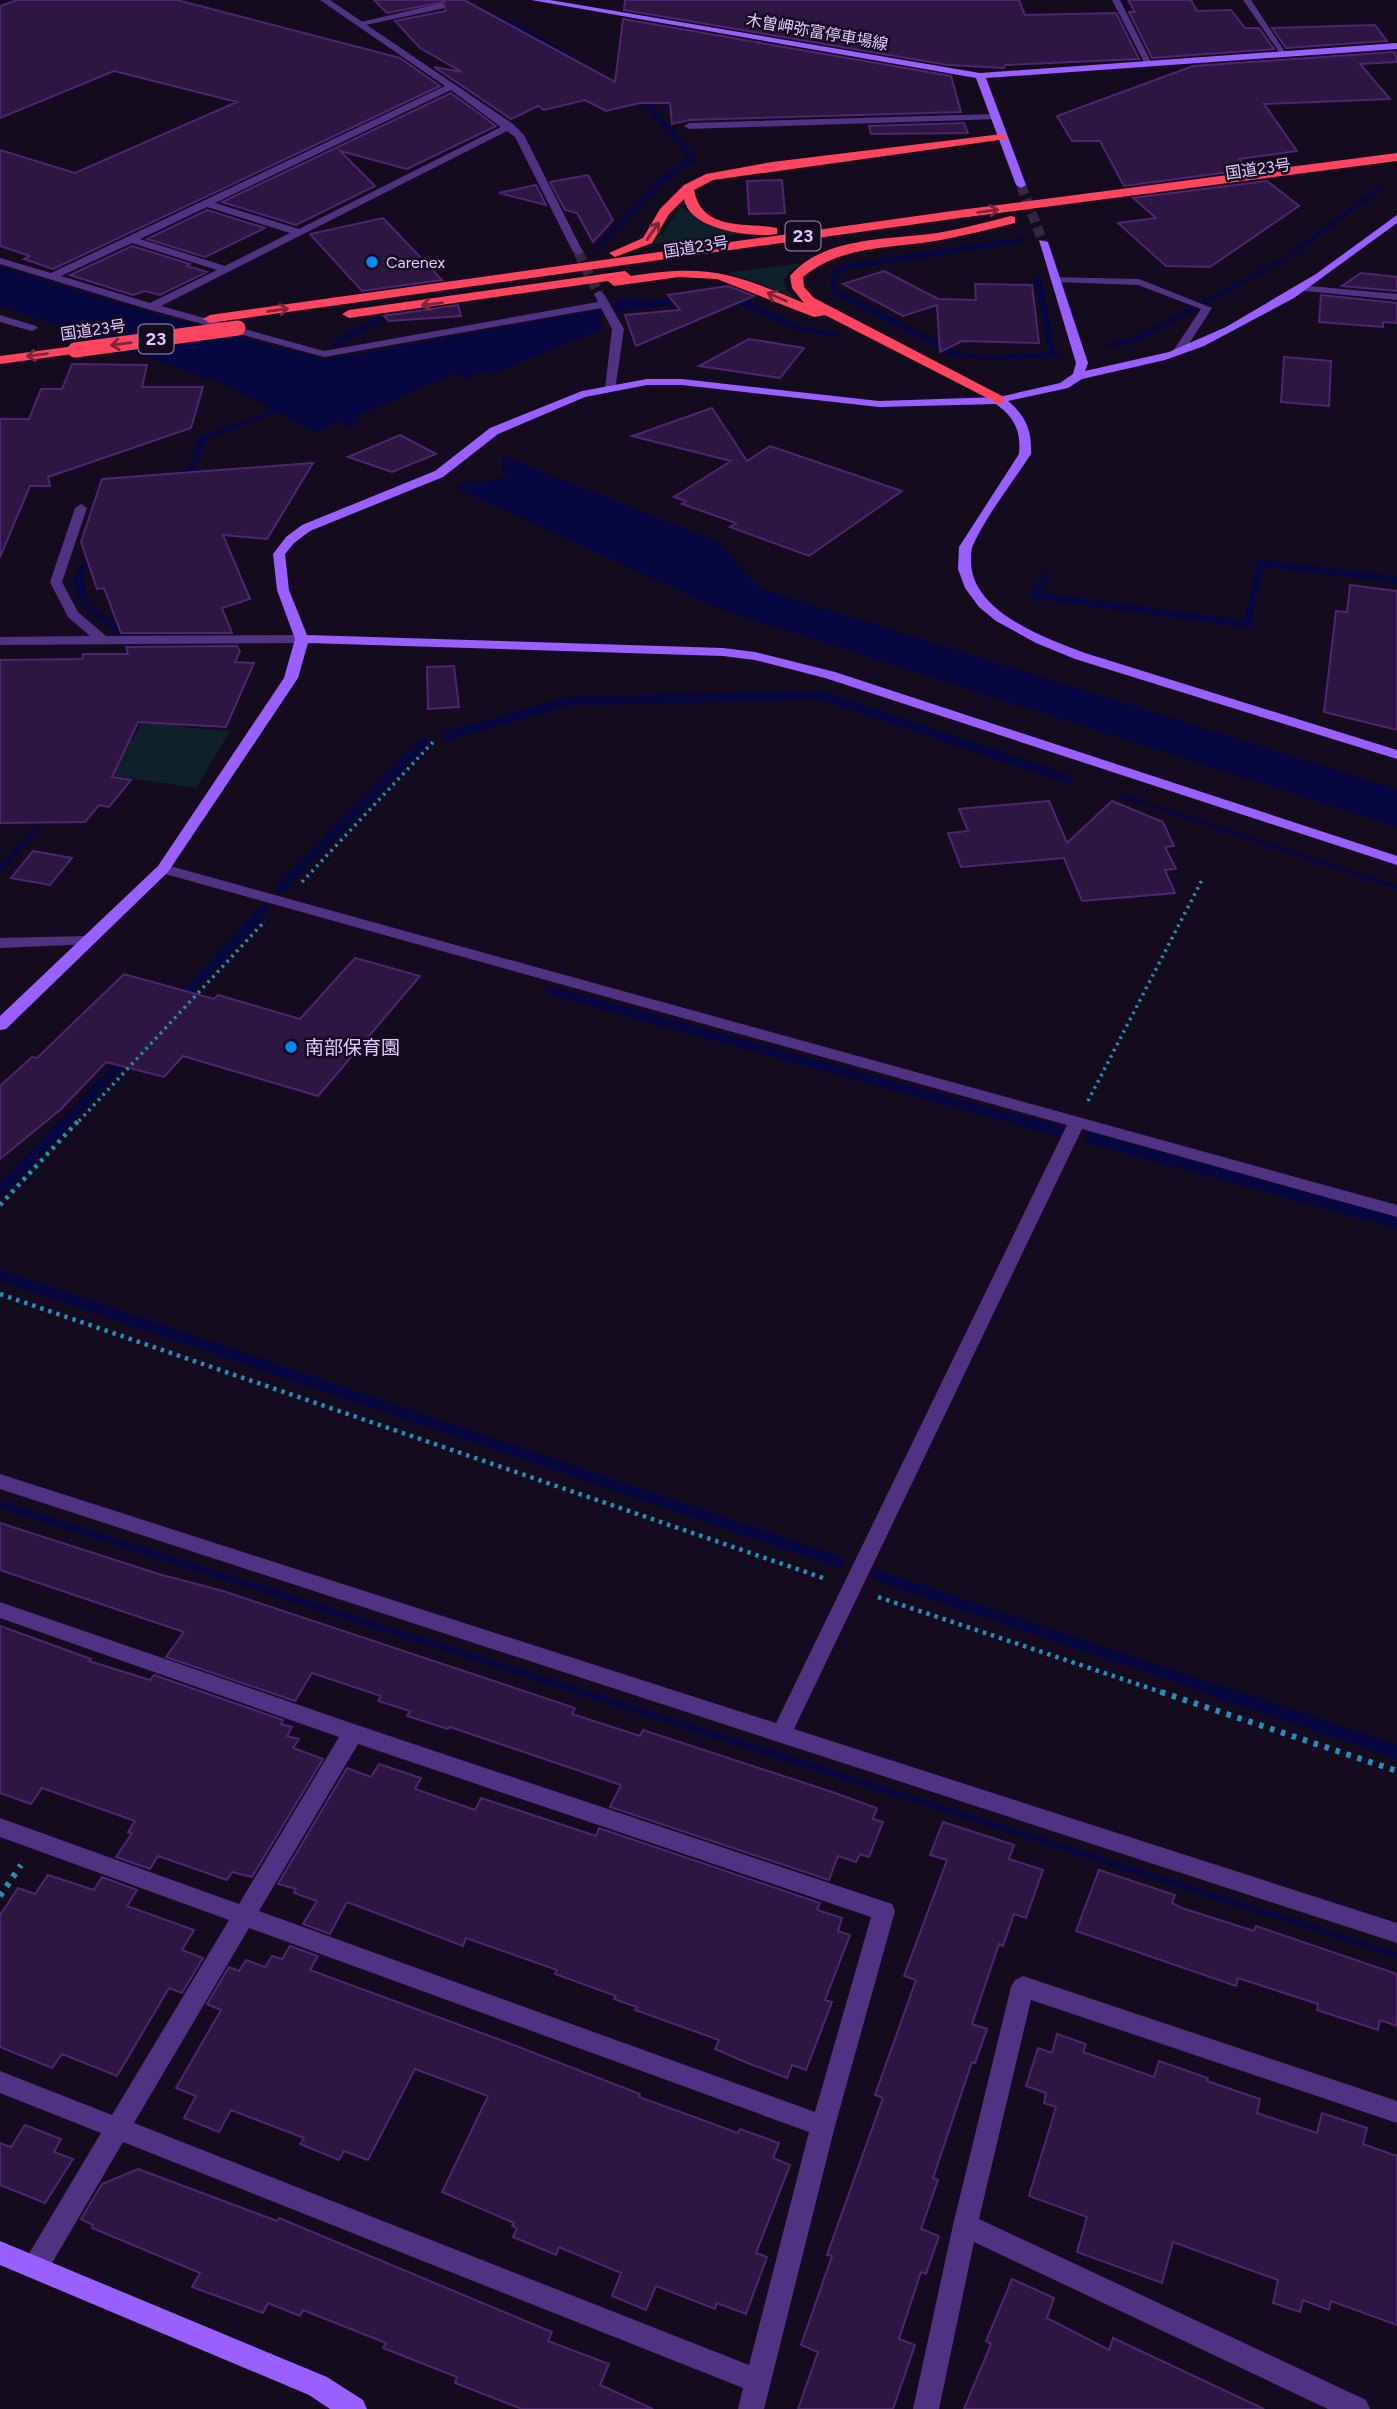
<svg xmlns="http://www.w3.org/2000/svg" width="1397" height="2409" font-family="Figtree,'Noto Sans JP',sans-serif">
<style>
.green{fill:#0e212a}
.water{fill:#06073e}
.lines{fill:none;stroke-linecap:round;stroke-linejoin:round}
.stream-far4{stroke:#06073e;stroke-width:6}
.stream-far3{stroke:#06073e;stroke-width:7}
.stream-far2{stroke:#06073e;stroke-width:9}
.stream-far1{stroke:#06073e;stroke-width:11}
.stream{stroke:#06073e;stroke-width:14}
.building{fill:#2d1642;stroke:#4d266f;stroke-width:2}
.street-tunnel{stroke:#342841;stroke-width:10;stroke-dasharray:10 5;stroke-linecap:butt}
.secondary-tunnel{stroke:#342841;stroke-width:10;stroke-dasharray:10 5;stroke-linecap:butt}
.path-far2{stroke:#258fb7;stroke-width:3.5;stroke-dasharray:2.5 4.5;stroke-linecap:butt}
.path-far1{stroke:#258fb7;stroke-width:4.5;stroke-dasharray:3.5 5;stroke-linecap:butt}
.path{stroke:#258fb7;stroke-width:6;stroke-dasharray:4.5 7;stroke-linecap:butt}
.lane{fill:#503282;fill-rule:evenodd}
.street{fill:#503282;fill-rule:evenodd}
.secondary{fill:#9960ff;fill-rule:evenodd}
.highway{fill:#ff445f;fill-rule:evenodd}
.highway-bridge{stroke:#ff445f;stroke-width:15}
.oneway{stroke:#7e253c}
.poi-dot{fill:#008af4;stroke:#150b1f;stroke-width:2.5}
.labels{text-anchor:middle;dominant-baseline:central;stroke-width:5;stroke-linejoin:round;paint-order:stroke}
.far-street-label{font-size:16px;fill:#e1c9ff;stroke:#150b1f}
.far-poi-label{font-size:16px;fill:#e1c9ff;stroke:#150b1f;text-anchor:start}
.shield{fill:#150b1f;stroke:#a490bc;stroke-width:2}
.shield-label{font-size:18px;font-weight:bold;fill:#e1c9ff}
.poi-label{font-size:19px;fill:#e1c9ff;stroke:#150b1f;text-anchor:start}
</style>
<rect width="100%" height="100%" fill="#150b1f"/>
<path class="green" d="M 681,207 L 709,225 L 740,234 L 650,244 L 662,234 Z
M 803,263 L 789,272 L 784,280 L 786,290 L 798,300 L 760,283 L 726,273 Z
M 151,705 L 191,708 L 181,727 L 230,731 L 196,788 L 87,772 L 100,737 L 132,740 Z"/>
<path class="water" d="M 1378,186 L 1385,187 L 1288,259 L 1141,340 L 1110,348 L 1105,345 L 1137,336 L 1284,257 Z
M 0,267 L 161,316 L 324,360 L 616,307 L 615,298 L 665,300 L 727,291 L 801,326 L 840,333 L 837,337 L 796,330 L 723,297 L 600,315 L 601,329 L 490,375 L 482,372 L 465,379 L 454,374 L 355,417 L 362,422 L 350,427 L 340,422 L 315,433 L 277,412 L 207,439 L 186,486 L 180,548 L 88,566 L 83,577 L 88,603 L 127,633 L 132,648 L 79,783 L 0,874 L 0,866 L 72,785 L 125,648 L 116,633 L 82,606 L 73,582 L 81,564 L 172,546 L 181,486 L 199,437 L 272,410 L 215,379 L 198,378 L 198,375 L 0,306 Z
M 946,351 L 986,356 L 1058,352 L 1061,357 L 985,360 L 946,355 Z
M 502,456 L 717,541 L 760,588 L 1397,789 L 1397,827 L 719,609 L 456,488 L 469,481 L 480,483 L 508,476 L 502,471 Z
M 1121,794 L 1397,886 L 1397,890 L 1119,797 Z
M 0,1501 L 1397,1952 L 1397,1958 L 0,1508 Z"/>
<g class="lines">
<path class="stream-far4" d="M 497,19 L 515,25 L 568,57
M 598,248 L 659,183 L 693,158 L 646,103 L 636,97
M 1038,278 L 1041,295
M 838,295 L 833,285 L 837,271 L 851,266 L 1021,240"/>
<path class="stream-far3" d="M 837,293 L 956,354
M 1041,293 L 1052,355
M 336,343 L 377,320
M 1046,576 L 1033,595 L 1247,624 L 1261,563 L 1397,580"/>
<path class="stream-far2" d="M 447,736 L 569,701 L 820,695 L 1068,779
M 280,889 L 423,742
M 552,991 L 1020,1121
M 180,1000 L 264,910
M 66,1121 L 128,1055"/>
<path class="stream-far1" d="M 1014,1119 L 1058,1131
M 1090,1138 L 1397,1223
M 0,1191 L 68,1119
M 0,1275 L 839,1562
M 876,1575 L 1226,1694"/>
<path class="stream" d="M 1220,1692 L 1397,1752"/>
</g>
<path class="building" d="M 17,0 L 177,0 L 400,58 L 440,86 L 53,269 L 24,259 L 30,256 L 0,246 L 0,150 L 75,173 L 237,102 L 114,71 L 0,118 L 0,6 Z
M 374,0 L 464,0 L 615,82 L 623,19 L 951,76 L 961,112 L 689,120 L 672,124 L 670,103 L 640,103 L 606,111 L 585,100 L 544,110 L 538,106 L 511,119 L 434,67 L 462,72 L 420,48 L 395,21 L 446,11 L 444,2 L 387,13 Z
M 625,0 L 1019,0 L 1025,15 L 1116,13 L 1139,59 L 1005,65 L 1004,68 L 948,65 L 624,10 Z
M 1128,0 L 1191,0 L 1197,11 L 1231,10 L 1245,28 L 1259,28 L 1274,49 L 1152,58 L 1129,12 L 1135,12 Z
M 1375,25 L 1387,41 L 1286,48 L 1272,28 Z
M 1395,52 L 1397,62 L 1360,64 L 1390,99 L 1264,104 L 1297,151 L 1239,159 L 1252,169 L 1124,186 L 1100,141 L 1072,141 L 1057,116 L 1193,66 Z
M 451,93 L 496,126 L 407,169 L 340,151 L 375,186 L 296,225 L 222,202 Z
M 964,123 L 968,133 L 871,134 L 869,126 Z
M 588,175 L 613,220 L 593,242 L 577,213 L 565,210 L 550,182 Z
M 782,180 L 785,213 L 749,214 L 747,181 Z
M 1267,181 L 1299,206 L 1210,267 L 1166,266 L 1118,223 L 1156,218 L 1133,198 Z
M 536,185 L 546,205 L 499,193 Z
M 207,210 L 265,228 L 205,257 L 147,239 Z
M 383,218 L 442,280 L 362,291 L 310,234 Z
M 132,246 L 190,264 L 187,266 L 207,272 L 160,295 L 145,291 L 133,295 L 70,275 Z
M 884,271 L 938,299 L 976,300 L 975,284 L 1032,285 L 1039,343 L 962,341 L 940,352 L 937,305 L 903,316 L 843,284 Z
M 1361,273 L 1397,277 L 1397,291 L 1342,286 Z
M 728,286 L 754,296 L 636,346 L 625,315 L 680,310 L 668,295 Z
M 1321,295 L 1397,303 L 1397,323 L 1383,322 L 1383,327 L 1319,322 Z
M 458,305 L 461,316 L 389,321 L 384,316 Z
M 749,339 L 804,348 L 780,378 L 699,366 Z
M 1284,357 L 1331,361 L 1329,406 L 1281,402 Z
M 72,364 L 147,365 L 142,387 L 203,387 L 191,428 L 48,477 L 50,486 L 30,486 L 0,557 L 0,419 L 29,419 L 41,389 L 62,389 Z
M 712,408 L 747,461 L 770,446 L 902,491 L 809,556 L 730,527 L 736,523 L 682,504 L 686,501 L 674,497 L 731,461 L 632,436 Z
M 400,435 L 436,454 L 392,472 L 348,457 Z
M 313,463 L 267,539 L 223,535 L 250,599 L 222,608 L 232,633 L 121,633 L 104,588 L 97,589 L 81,542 L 102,479 Z
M 1350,585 L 1397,591 L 1397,730 L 1324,712 L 1336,611 L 1347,612 Z
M 237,646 L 240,651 L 235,662 L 254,663 L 226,727 L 138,722 L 112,777 L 131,780 L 109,807 L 99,805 L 85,822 L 0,823 L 0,660 L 82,659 L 83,654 L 128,654 L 126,647 Z
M 454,666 L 459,707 L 428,709 L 427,667 Z
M 1049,801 L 1067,843 L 1112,801 L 1163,822 L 1174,846 L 1165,847 L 1176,869 L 1165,870 L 1175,893 L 1082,901 L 1064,858 L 961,867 L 948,833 L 968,831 L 959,809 Z
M 33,851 L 72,858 L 50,885 L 11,878 Z
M 355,958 L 420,976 L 318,1096 L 183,1056 L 164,1077 L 106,1062 L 60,1110 L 0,1159 L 0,1086 L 32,1057 L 37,1058 L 124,974 L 214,999 L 218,995 L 300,1019 Z
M 0,1523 L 162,1575 L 223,1591 L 575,1708 L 572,1714 L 640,1736 L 643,1730 L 832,1792 L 877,1808 L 873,1819 L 883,1822 L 869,1857 L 860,1854 L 856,1862 L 838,1856 L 829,1880 L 610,1807 L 621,1785 L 450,1727 L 448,1729 L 407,1716 L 410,1711 L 378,1701 L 381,1696 L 312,1673 L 295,1701 L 166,1657 L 184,1632 L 0,1570 Z
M 0,1626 L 91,1659 L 89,1661 L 150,1680 L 154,1675 L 283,1720 L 281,1724 L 292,1727 L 287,1736 L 299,1739 L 293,1748 L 323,1759 L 252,1877 L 232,1872 L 227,1880 L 158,1856 L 150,1869 L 116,1857 L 132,1833 L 128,1832 L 135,1821 L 42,1788 L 31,1804 L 0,1793 Z
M 379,1764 L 421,1778 L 415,1789 L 475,1810 L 481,1798 L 596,1836 L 599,1828 L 820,1903 L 817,1910 L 842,1918 L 838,1931 L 850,1935 L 825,2000 L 832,2002 L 806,2070 L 792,2065 L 787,2078 L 750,2064 L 715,2049 L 719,2040 L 635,2010 L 637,2007 L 614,1999 L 616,1996 L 555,1974 L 557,1970 L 466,1938 L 463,1946 L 347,1902 L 330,1934 L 303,1924 L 317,1901 L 294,1893 L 296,1889 L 278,1884 L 347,1768 L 371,1777 Z
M 943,1822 L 1014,1845 L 1009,1859 L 1043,1870 L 1026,1918 L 1014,1914 L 1003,1946 L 999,1944 L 972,2024 L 987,2029 L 975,2063 L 972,2062 L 933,2178 L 938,2180 L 921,2229 L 939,2236 L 926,2274 L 921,2272 L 899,2339 L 915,2345 L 893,2409 L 798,2409 L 818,2352 L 801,2345 L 832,2256 L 827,2255 L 883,2098 L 875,2095 L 916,1980 L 904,1976 L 947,1860 L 930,1855 Z
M 1099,1870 L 1175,1895 L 1172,1903 L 1182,1908 L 1254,1931 L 1256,1926 L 1397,1974 L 1397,2026 L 1380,2020 L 1378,2030 L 1317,2010 L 1318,2004 L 1238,1978 L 1236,1986 L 1076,1931 Z
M 48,1875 L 94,1890 L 102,1877 L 137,1890 L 127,1906 L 194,1930 L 182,1950 L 203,1958 L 182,1993 L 169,1988 L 117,2076 L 62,2054 L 52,2068 L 0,2047 L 0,1915 L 18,1888 L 35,1894 Z
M 290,1946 L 318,1956 L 310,1970 L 506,2042 L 640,2094 L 639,2097 L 738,2133 L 740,2129 L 779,2143 L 773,2158 L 790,2165 L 756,2253 L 767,2257 L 746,2314 L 717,2303 L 715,2309 L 656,2286 L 646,2310 L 612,2296 L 621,2273 L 559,2247 L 556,2255 L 513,2237 L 517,2228 L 512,2226 L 514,2223 L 442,2192 L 488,2096 L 415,2069 L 368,2160 L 344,2151 L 339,2160 L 300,2144 L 304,2138 L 231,2110 L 219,2132 L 184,2118 L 196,2096 L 176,2088 L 221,2010 L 207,2004 L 229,1967 L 239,1971 L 246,1960 L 265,1967 L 272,1956 L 282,1959 Z
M 1057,2034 L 1086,2044 L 1083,2052 L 1154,2077 L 1159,2061 L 1208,2078 L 1207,2081 L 1260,2099 L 1257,2113 L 1317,2133 L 1322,2113 L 1367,2128 L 1363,2144 L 1397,2156 L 1397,2325 L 1331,2301 L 1329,2310 L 1303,2300 L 1300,2312 L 1273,2303 L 1278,2280 L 1173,2242 L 1162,2283 L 1077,2252 L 1087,2217 L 1029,2196 L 1056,2107 L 1044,2103 L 1046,2093 L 1026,2086 L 1038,2048 L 1052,2053 Z
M 25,2125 L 61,2139 L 54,2152 L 73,2159 L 45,2203 L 0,2185 L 0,2143 L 11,2147 Z
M 138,2169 L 277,2221 L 279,2218 L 552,2332 L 548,2341 L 609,2364 L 600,2385 L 653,2409 L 522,2409 L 455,2383 L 457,2377 L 383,2348 L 386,2343 L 303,2310 L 300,2316 L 268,2303 L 263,2313 L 192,2287 L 200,2273 L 92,2228 L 93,2225 L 81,2219 L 102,2184 Z
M 1012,2279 L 1054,2298 L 1047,2318 L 1109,2350 L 1113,2338 L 1264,2409 L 964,2409 L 991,2344 L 986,2341 Z"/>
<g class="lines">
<path class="street-tunnel" d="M 578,252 L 599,294"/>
<path class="secondary-tunnel" d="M 1021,185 L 1043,242"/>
<path class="path-far2" d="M 302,882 L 434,741
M 1088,1101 L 1203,878
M 79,1121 L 265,921"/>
<path class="path-far1" d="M 0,1205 L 80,1119
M 0,1294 L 826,1579
M 878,1597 L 1167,1694"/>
<path class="path" d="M 1161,1692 L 1397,1771
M 0,1896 L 21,1865"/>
<path class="lane" d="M 1243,0 L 1251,0 L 1287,55 L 1281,55 Z
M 442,3 L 445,8 L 361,26 L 357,23 Z
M 995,114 L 998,115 L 998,119 L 689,129 L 684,126 L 689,123 Z
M 1051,277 L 1139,279 L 1212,308 L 1183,353 L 1179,354 L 1173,351 L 1201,309 L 1138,285 L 1055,282 L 1050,279 Z"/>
<path class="street" d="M 320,0 L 330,0 L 513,124 L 524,135 L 583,252 L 578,255 L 573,252 L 515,137 L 507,131 L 161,306 L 324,351 L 598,302 L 594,294 L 599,291 L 604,294 L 624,329 L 615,390 L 605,388 L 612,329 L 601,308 L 324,357 L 147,309 L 0,264 L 0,258 L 51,273 L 445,86 ZM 451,90 L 501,127 L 299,229 L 215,203 ZM 207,207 L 290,233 L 225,266 L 140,239 ZM 132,243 L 217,270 L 150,303 L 61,276 Z
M 1112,0 L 1120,0 L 1152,64 L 1144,62 Z
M 1299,285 L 1397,294 L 1397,300 L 1295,290 L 1294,288 Z
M 0,315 L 36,326 L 38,328 L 32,331 L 0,322 Z
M 81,504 L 87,508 L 62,582 L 78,612 L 106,636 L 302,635 L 309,639 L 302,643 L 0,645 L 0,637 L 90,636 L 68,617 L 50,582 L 75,508 Z
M 163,864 L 1397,1205 L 1397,1217 L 1082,1129 L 794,1729 L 1397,1923 L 1397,1943 L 0,1489 L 0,1474 L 776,1723 L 1067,1125 L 158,872 L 155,869 Z
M 87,936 L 95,941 L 93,944 L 0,948 L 0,938 Z
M 0,1602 L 354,1724 L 892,1904 L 895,1911 L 835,2126 L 764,2409 L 738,2409 L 743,2388 L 123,2142 L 45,2275 L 36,2278 L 27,2275 L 23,2266 L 27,2257 L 101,2133 L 0,2093 L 0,2071 L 112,2115 L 229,1920 L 0,1837 L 0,1818 L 239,1904 L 339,1737 L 0,1618 ZM 358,1744 L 871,1917 L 815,2112 L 259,1911 ZM 249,1928 L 809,2132 L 749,2365 L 134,2123 Z
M 1023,1976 L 1397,2101 L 1397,2123 L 1031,2000 L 979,2219 L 1366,2400 L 1370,2409 L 1328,2409 L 974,2242 L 939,2409 L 913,2409 L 953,2225 L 1011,1987 L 1015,1980 Z"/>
<path class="secondary" d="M 531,0 L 550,0 L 980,73 L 1397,43 L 1397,49 L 986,78 L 1026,185 L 1021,188 L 1016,185 L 976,78 Z
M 1397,215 L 1397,223 L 1294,298 L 1204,346 L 1165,360 L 1082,379 L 1068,388 L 1008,401 C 1026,416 1032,431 1031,454 C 1012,483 988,513 973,545 C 971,549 971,555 971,560 C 970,612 1046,638 1085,653 L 1397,750 L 1397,759 L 1075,659 L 1036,643 L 996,621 L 979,607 L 965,588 L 958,569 L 959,547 L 1019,454 C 1021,431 1015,418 996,404 L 879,407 L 682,385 L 647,385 L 585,397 L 498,434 L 443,477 L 310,531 L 294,543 L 285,554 L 289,590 L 307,635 L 723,648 L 755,652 L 835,672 L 1397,856 L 1397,865 L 825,678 L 755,660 L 723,656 L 308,643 L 298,678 L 168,872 L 6,1029 L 0,1030 L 0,1016 L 158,866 L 284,678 L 295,639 L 277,590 L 273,554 L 286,537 L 302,525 L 435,471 L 490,428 L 582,391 L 647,379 L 682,379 L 879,401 L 999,397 L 1060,383 L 1073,374 L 1076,363 L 1039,240 L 1048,242 L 1088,363 L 1085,371 L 1169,352 L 1226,327 L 1316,274 Z
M 0,2241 L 327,2377 L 363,2400 L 367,2409 L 330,2409 L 309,2395 L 0,2265 Z"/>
<path class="highway" d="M 1002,134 L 1008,137 L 1006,139 L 713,180 L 694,190 C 702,232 746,222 777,228 L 777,234 C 753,238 689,230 684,199 L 669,214 L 652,243 L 615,257 L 609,253 L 643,238 L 660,209 L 684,185 L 706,174 L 772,162 Z
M 1397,153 L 1397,161 L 952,219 L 210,323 L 203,319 L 210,315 L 952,211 Z
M 1011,216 L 1015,217 L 1015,223 C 991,229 966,235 941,240 C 893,249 843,244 803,277 L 804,287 L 814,298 L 1004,397 L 1004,403 L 999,404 L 825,315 L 814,317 L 717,279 L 679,277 L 614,286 L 608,281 L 349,318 L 342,314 L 349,310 L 625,271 L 631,276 C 708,264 733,273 804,303 L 792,288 L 790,276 C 824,236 889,240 937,233 C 962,229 986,222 1011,216 Z
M 75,346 L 82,350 L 80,353 L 0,364 L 0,356 Z"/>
<path class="highway-bridge" d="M 75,350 L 238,328"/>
</g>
<defs><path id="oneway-shaft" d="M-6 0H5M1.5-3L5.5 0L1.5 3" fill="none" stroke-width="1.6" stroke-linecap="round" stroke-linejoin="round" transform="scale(1.75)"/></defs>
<g class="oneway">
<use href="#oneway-shaft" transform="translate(988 211) rotate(-7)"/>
<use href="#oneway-shaft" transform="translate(653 231) rotate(-55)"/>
<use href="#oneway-shaft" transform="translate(777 297) rotate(-156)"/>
<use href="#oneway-shaft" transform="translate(432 304) rotate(173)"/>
<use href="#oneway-shaft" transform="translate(278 310) rotate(-8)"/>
<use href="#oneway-shaft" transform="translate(121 344) rotate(172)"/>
<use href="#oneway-shaft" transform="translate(37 355) rotate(172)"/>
</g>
<g class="poi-dot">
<circle cx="372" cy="262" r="7"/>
<circle cx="291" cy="1047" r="7"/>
</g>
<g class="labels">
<g class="far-street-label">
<text transform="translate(817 32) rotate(10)">木曽岬弥富停車場線</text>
<text transform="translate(1258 169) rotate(-8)">国道23号</text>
<text transform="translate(696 247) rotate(-9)">国道23号</text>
<text transform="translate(93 330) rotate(-8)">国道23号</text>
</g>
<g class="far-poi-label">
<text x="386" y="262">Carenex</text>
</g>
<g class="shield">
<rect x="785.5" y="221.5" width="35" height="29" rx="5"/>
<rect x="138.5" y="324.5" width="35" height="29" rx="5"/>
</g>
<g class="shield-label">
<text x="803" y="236">23</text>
<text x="156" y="339">23</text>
</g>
<g class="poi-label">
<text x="305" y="1047">南部保育園</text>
</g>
</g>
</svg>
